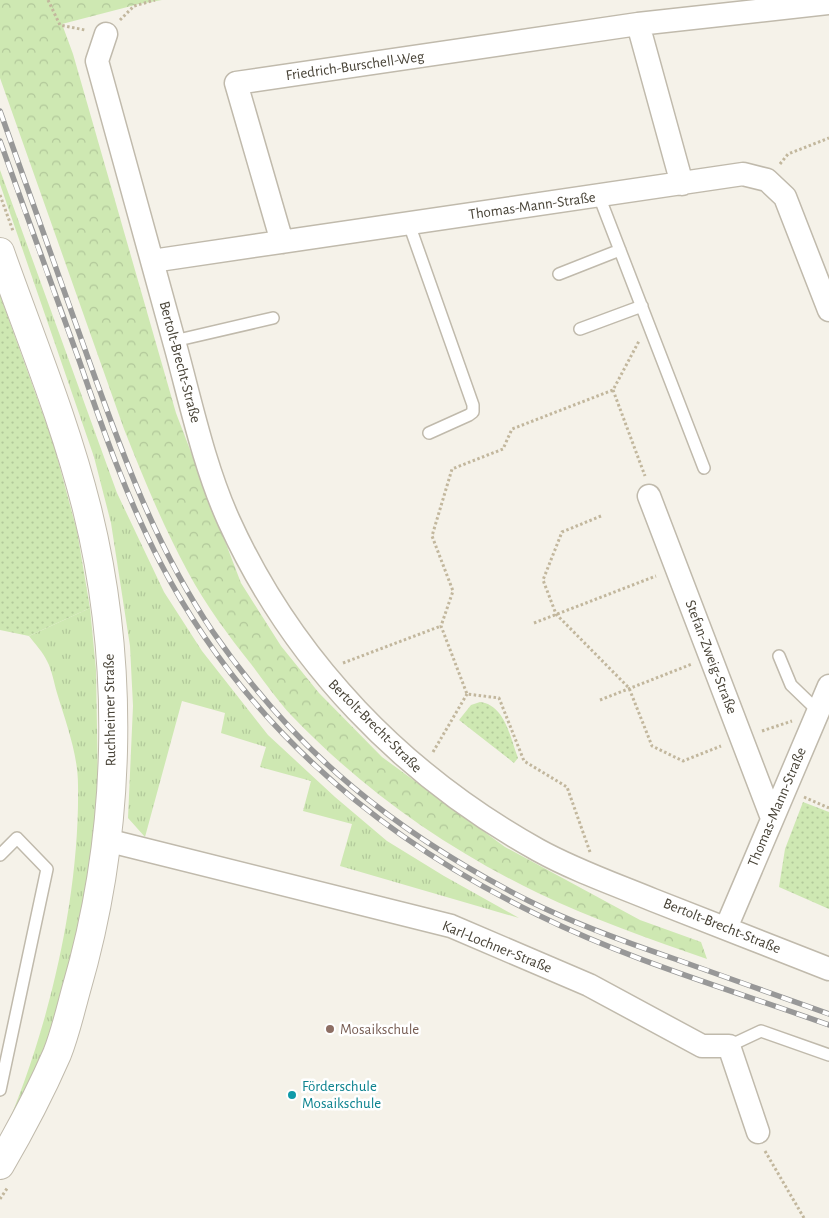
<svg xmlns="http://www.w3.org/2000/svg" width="829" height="1218" font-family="'Alegreya Sans',sans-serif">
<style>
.grass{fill:url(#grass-tufts)}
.forest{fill:url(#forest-crowns)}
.park{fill:url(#park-dots)}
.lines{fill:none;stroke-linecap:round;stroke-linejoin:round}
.service-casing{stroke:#c0baac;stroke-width:14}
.minor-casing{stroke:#c0baac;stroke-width:25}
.tertiary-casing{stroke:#c0baac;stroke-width:30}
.path{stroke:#c2b79d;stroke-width:3;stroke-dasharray:2.5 2.5;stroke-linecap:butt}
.service{stroke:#fff;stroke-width:11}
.minor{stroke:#fff;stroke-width:22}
.tertiary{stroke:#fff;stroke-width:28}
.rail-casing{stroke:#989898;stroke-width:5.5}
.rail{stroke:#fff;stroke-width:4;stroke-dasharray:11;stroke-linecap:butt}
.education-dot{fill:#8d6e63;stroke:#fff;stroke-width:2}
.culture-dot{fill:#0f9aa8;stroke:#fff;stroke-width:2}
.labels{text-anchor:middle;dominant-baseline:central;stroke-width:5;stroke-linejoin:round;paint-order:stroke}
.street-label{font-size:15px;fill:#484337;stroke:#fff}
.education-label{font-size:15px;fill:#785e54;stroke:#fff;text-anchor:start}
.culture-label{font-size:15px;fill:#0d838f;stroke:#fff;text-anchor:start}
</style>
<defs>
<pattern id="grass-tufts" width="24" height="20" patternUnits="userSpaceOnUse" patternTransform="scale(1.25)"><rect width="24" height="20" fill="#cee8b2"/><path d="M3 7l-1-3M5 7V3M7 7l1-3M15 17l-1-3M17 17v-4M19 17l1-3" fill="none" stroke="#b2c89a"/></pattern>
<pattern id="forest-crowns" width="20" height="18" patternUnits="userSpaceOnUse" patternTransform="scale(1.25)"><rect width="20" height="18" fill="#cee8b2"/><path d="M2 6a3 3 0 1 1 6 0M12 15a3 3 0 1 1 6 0" fill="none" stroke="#b2c89a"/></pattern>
<pattern id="park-dots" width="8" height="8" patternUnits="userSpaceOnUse" patternTransform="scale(1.25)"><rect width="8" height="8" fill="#cee8b2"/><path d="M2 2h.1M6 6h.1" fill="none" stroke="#b2c89a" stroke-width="1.8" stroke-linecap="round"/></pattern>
</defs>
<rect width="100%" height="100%" fill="#f5f2e9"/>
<path class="grass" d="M 0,170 L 117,493 L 164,592 L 202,651 L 268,735 L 335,797 L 387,841 L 444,876 L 519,918 L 340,866 L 352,824 L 303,811 L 311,781 L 260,767 L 266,747 L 221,733 L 225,713 L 182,701 L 145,837 L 128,818 L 133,706 L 130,646 L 111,523 L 94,457 L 0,184 Z
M 90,608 L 96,670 L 98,785 L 93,846 L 83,909 L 54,1022 L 36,1074 L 0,1142 C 47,1037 80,900 78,785 C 78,754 66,723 57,693 C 54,683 52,670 47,661 C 43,652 35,644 29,636 Z"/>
<path class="forest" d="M 0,0 L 162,0 L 139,4 L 62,24 L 73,54 L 176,413 L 241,583 L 281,646 L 319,693 L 382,757 L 505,847 L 640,920 L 701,942 L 707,959 C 650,939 592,919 538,893 C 445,848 363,790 292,716 C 277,700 264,681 251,664 C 228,635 205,604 188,572 C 163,526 143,477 124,429 L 0,78 Z"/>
<path class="park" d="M 0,295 L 53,442 L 77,531 L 90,608 L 29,636 L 0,630 Z
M 480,702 C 505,705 510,737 518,758 L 514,763 L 459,720 L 471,705 Z
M 803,802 L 829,812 L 829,909 L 779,887 L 785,849 Z"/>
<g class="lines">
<g class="service-casing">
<path id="service" d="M 599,196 L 704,468
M 409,224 L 473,405 L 473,412 L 469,415 L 429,433
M 559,274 L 620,250
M 580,329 L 642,306
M 174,341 L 273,318
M 779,656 L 791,685 L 818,711
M 0,855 L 17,838 L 47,869 L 0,1090
M 729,1046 L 761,1031 L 829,1055"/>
</g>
<g class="minor-casing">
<path id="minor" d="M 638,24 L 682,184
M 106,34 L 97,61 C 124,158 150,255 177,352 C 192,408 205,468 229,521 C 293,662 403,775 538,850 C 574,870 614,884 653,900 C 712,923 770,946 829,969
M 282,242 L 236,83 L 638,24 L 829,3
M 152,261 L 743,174 L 767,180 L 785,197 L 829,310
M 649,496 L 772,818
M 106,840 L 451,926 L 589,985 L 702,1046 L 729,1046 L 758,1132
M 726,928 L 829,686"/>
</g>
<g class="tertiary-casing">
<path id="tertiary" d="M 0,252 C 30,337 65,421 87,509 C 126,666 121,836 76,990 C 70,1012 65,1034 57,1054 C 40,1093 21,1129 0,1165"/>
</g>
<path class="path" d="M 48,0 L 60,25 L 85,30
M 120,20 L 134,6 L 155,0
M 780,164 L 788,154 L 829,138
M 0,195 L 13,231
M 613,390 L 645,476
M 601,516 L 562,532 L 543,580 L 556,614 L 629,688 L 652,746 L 683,761 L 721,746
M 534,623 L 656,576
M 343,663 L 441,626
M 600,700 L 692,664
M 762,731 L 792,721
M 433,752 L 467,694
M 804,797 L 829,808
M 590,852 L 567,787 L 524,761 L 499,698 L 467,694 L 441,626 L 453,591 L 432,536 L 452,469 L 503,449 L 512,429 L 613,390 L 639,341
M 765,1151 L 804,1218
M 0,1199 L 8,1187"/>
<use href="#service" class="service"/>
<use href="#minor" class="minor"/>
<use href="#tertiary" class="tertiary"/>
<g class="rail-casing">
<path id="rail" d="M 0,111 C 29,193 59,276 88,358 C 122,453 156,548 213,632 C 298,755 396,833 529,901 C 575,924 625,942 675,959 C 726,977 778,996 829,1014
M 0,141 C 26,214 52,287 79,360 C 103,430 127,499 161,564 C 245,725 377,837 538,915 C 631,961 732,990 829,1025"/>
</g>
<use href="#rail" class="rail"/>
</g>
<circle class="education-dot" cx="330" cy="1029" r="5"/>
<circle class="culture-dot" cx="292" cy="1095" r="5"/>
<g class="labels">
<g class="street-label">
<text transform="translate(355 66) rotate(-8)">Friedrich-Burschell-Weg</text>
<text transform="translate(532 206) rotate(-8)">Thomas-Mann-Straße</text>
<text transform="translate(180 362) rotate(75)">Bertolt-Brecht-Straße</text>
<text transform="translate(711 657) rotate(69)">Stefan-Zweig-Straße</text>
<text transform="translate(110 710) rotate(-91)">Ruchheimer Straße</text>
<text transform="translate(375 726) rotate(45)">Bertolt-Brecht-Straße</text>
<text transform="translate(777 807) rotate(-67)">Thomas-Mann-Straße</text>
<text transform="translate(722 926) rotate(22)">Bertolt-Brecht-Straße</text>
<text transform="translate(497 947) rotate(22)">Karl-Lochner-Straße</text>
</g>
<g class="education-label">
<text x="340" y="1029">Mosaikschule</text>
</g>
<g class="culture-label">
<text x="302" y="1086">Förderschule<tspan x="302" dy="17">Mosaikschule</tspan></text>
</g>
</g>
</svg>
